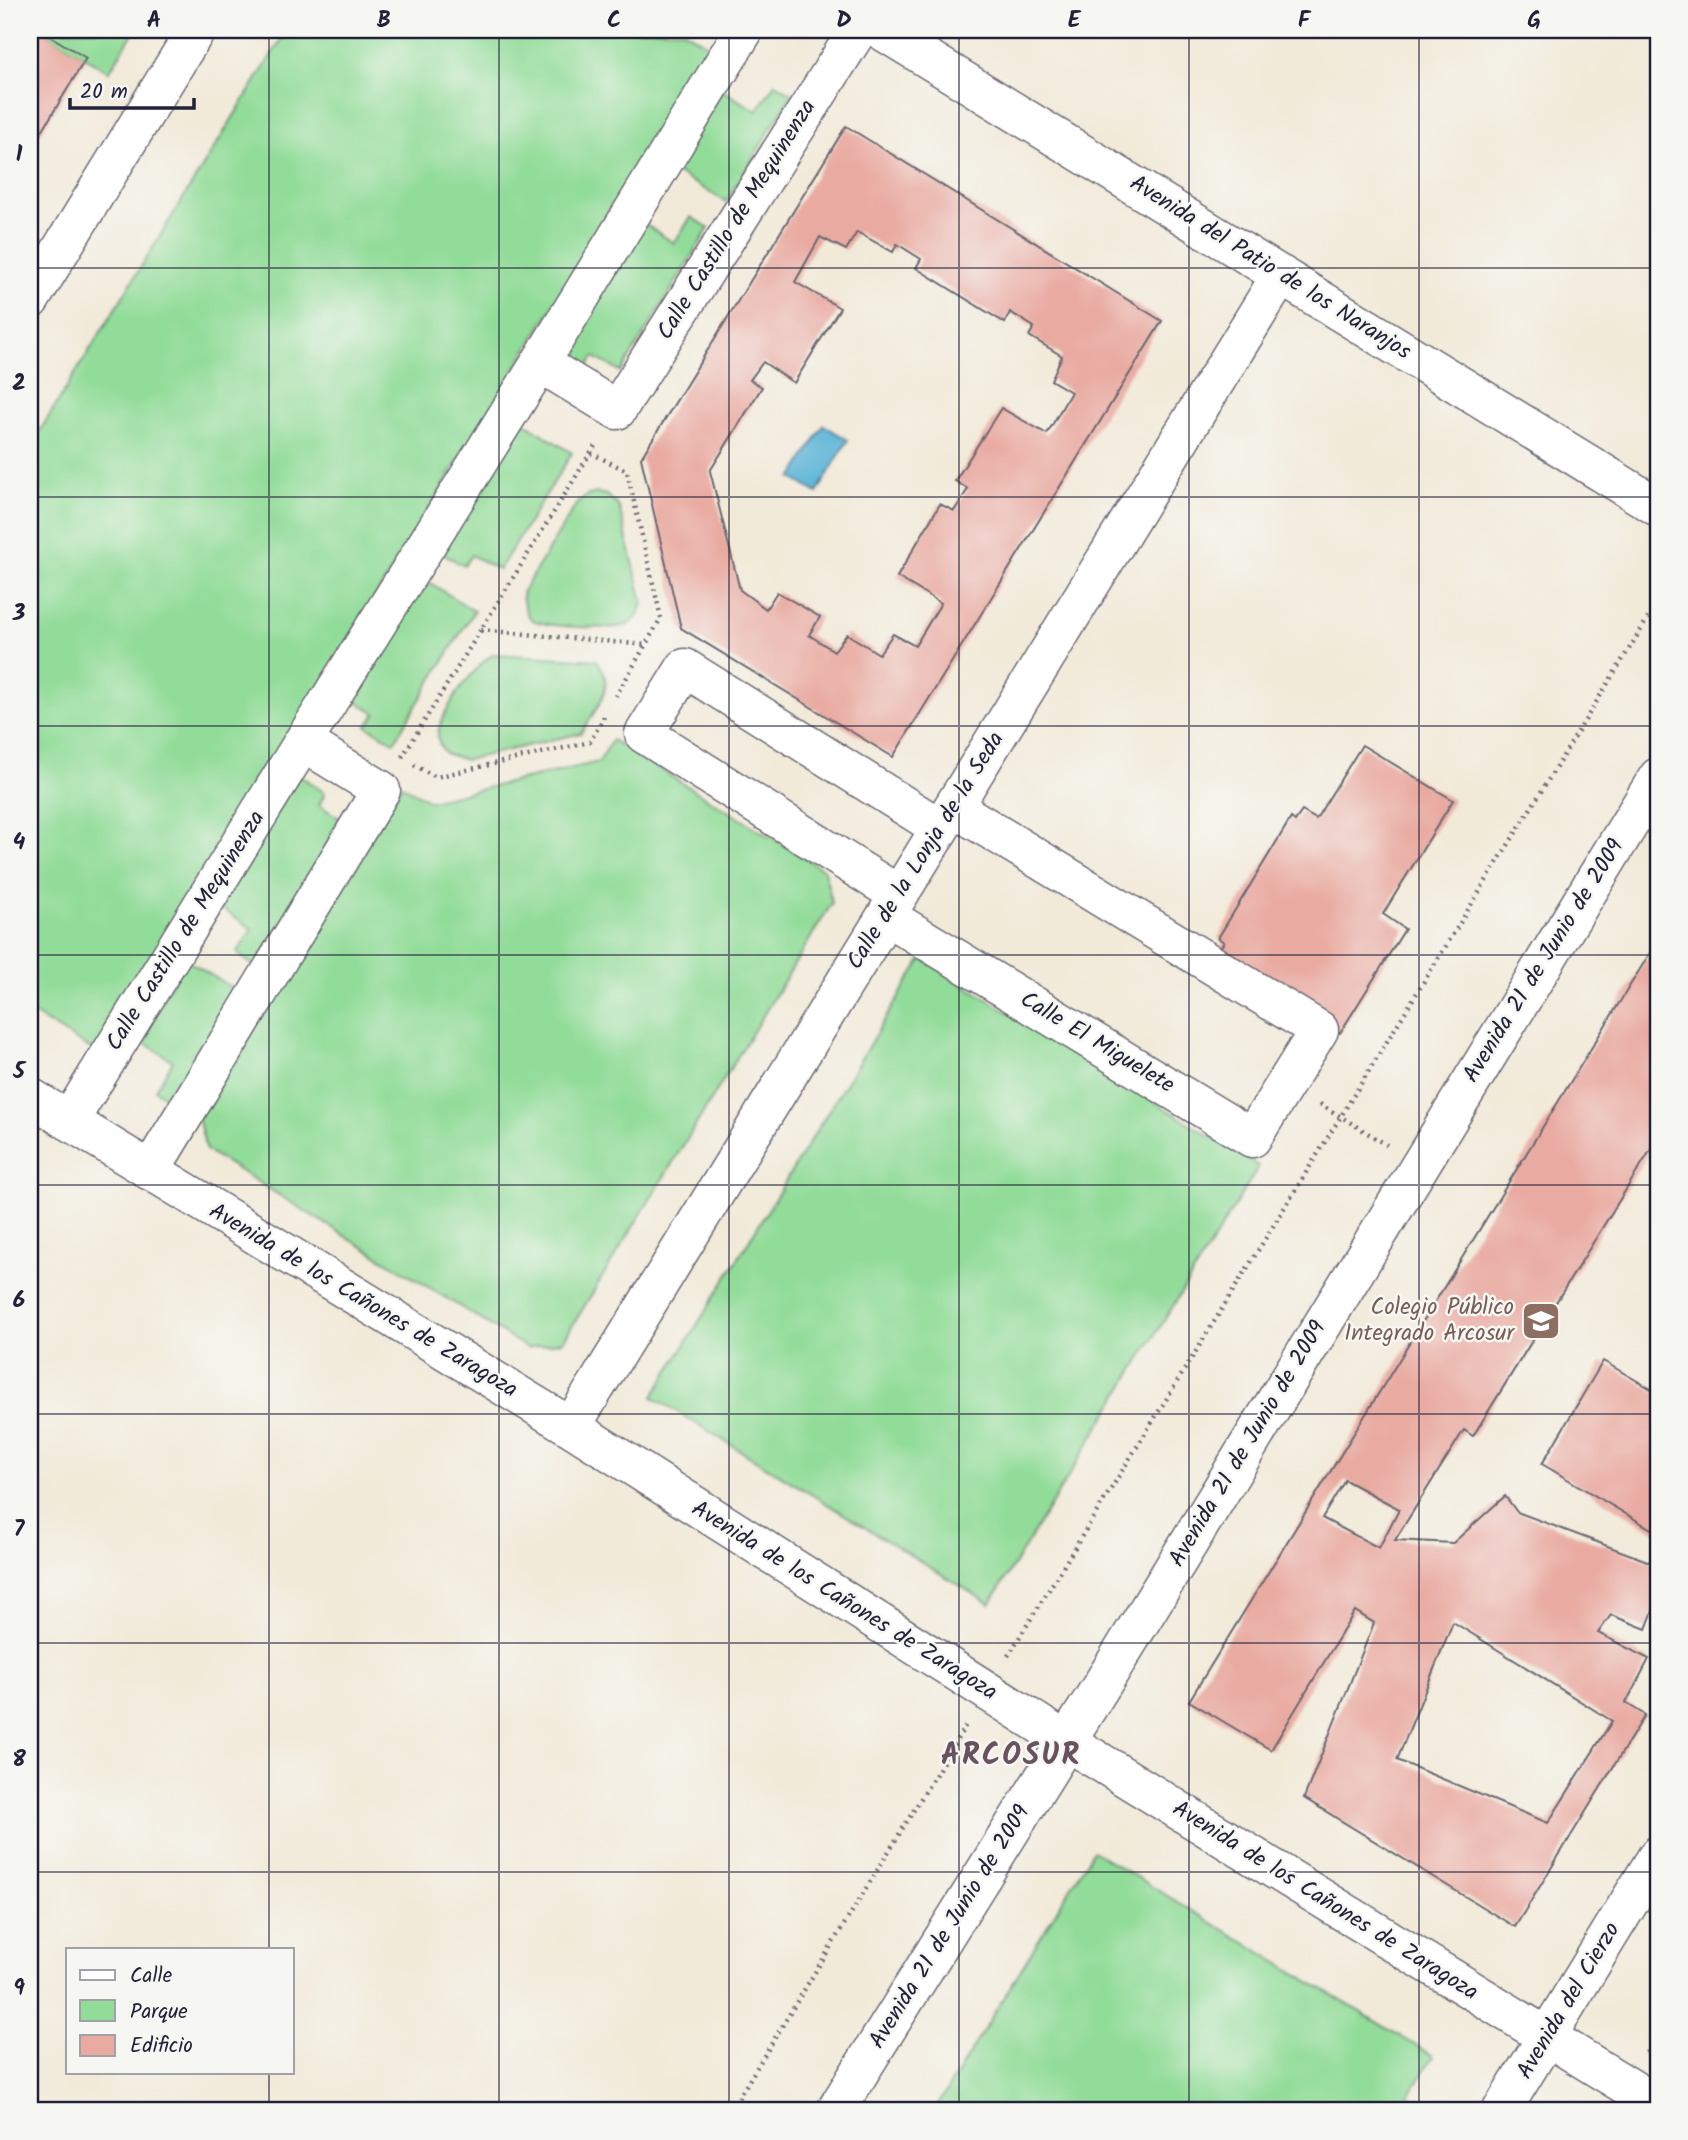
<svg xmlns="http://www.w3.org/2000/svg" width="1688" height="2140" font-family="Kalam,sans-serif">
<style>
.green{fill:#91dc98;stroke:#5a7f6a;stroke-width:2}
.water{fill:#59b3d6;stroke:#3e6a88;stroke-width:2}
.building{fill:#e9aaa1;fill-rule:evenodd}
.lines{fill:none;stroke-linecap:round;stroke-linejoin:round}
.minor-casing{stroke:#6b6872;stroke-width:41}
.tertiary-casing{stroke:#6b6872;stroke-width:41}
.secondary-casing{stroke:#6b6872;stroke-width:41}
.path{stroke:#6b6872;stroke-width:4.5;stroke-dasharray:2 5;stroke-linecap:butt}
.minor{stroke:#fff;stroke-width:38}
.tertiary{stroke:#fff;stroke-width:38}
.secondary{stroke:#fff;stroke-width:38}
.grid{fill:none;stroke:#22223b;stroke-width:2;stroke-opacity:0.55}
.labels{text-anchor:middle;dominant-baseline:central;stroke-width:5;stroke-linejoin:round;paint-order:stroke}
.street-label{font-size:23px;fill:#22223b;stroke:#f6f6f2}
.education-label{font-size:23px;fill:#785e54;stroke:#f6f6f2;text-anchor:end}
.district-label{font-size:30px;font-weight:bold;letter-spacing:2px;fill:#68525f;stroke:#f6f6f2}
.neatline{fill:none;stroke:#22223b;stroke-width:2.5}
.grid-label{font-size:23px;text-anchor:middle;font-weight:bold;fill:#22223b}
</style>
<rect width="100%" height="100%" fill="#f6f6f2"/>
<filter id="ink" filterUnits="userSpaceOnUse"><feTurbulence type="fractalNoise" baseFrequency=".0143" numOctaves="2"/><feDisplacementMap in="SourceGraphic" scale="14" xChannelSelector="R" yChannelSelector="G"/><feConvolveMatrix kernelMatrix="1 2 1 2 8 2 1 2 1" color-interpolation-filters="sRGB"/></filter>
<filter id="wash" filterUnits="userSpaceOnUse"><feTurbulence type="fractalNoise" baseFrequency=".00686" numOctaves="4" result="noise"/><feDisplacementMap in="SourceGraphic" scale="28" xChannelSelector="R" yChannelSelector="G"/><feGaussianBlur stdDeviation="1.57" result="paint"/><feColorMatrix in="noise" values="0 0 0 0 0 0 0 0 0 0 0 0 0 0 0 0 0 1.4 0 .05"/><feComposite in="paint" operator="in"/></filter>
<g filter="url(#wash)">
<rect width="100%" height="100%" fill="#f2ead9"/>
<path class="green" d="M 40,30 L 135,30 L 109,72 Z
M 287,30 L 683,30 L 712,47 L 96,1052 L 30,1012 L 30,447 Z
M 775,83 L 792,94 L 726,202 L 672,170 L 722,90 L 757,111 Z
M 691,217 L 709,228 L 621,372 L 594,357 L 586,369 L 559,354 L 640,221 L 674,243 Z
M 519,419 L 572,453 L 499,570 L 471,555 L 464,566 L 437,550 Z
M 597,493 L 607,495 L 619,507 L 643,602 C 640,611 638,619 629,624 C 618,631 540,627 531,619 C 524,612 523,602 522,593 L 576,505 L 586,496 Z
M 421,577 L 474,611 L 394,742 L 367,726 L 376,713 L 348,697 Z
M 494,654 L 596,660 C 619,685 595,710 581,733 L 466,760 L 446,754 C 443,750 439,745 438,739 C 435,718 476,663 494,654 Z
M 612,740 L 824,870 L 832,903 L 563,1341 L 527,1348 L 206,1150 L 198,1117 L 402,785 L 430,801 L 599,762 Z
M 299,775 L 325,793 L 319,805 L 344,821 L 255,967 L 237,953 L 252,929 L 219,907 Z
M 922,959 L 1259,1166 L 990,1604 L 653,1397 Z
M 186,960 L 239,992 L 172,1101 L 155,1090 L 173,1061 L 138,1039 Z
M 1093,1851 L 1433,2056 L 1400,2110 L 935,2110 Z"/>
<path class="water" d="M 824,425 L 848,440 L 817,493 L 792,478 Z"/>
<g id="blocks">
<path class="building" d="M 30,30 L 40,30 L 86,58 L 30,151 Z
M 846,126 L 1162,321 L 893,757 L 681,628 L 641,458 ZM 857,232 L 893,252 L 897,244 L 921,259 L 916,268 L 1005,323 L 1010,312 L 1034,327 L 1029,336 L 1062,356 L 1051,380 L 1071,392 L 1047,434 L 1001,408 L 955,481 L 968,489 L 954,511 L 940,504 L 897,577 L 941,603 L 915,646 L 893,634 L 879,654 L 847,634 L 834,651 L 809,635 L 820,617 L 777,592 L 766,609 L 740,590 L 710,471 L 762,387 L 750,380 L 763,362 L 794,383 L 840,308 L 795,282 L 820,237 L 846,250 Z
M 1362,745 L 1453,800 L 1383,914 L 1405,929 L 1340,1033 L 1215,956 L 1224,942 L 1218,938 L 1291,818 L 1295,821 L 1302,811 L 1316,819 Z
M 1653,948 L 1658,951 L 1658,1138 L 1473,1436 L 1464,1430 L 1395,1540 L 1453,1543 L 1505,1496 L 1517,1512 L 1658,1565 L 1658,1598 L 1646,1629 L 1611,1615 L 1598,1633 L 1649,1659 L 1626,1703 L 1645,1715 L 1515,1927 L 1304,1798 L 1374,1623 L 1355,1611 L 1271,1750 L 1189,1701 ZM 1345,1480 L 1399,1509 L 1379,1548 L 1322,1518 ZM 1453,1622 L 1612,1721 L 1548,1823 L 1397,1760 Z
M 1603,1361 L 1658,1393 L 1658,1533 L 1542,1464 Z"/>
</g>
</g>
<g filter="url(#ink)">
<use href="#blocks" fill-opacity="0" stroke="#6b6872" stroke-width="2"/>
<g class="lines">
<g class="minor-casing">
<path id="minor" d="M 881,30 L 1658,507
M 30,300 L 196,30
M 540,363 L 744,30
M 303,742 L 540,363 L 617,410 L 858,30
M 899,895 L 644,734 L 685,668 L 940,828
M 886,916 L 1252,1138 L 1319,1030 L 953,807
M 30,1097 L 571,1427 L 1066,1741
M 69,1121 L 303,742 L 381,790 L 150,1171
M 571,1427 L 1281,275"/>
</g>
<g class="tertiary-casing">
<path id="tertiary" d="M 1066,1741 L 1658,2105"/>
</g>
<g class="secondary-casing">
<path id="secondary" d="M 836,2110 L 1103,1683 L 1658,777
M 1502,2110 L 1658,1855"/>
</g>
<path class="path" d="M 591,453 L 627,471 L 661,618 L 616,696
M 481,630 L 647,645
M 402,757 L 596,444
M 414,765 L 436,777 L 590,742 L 606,713
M 1320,1104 L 1387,1145
M 1008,1656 L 1658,602
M 1646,2053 L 1658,2033
M 731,2110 L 967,1723"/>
<use href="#minor" class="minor"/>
<use href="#tertiary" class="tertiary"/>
<use href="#secondary" class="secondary"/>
</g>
</g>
<path class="grid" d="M 269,30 L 269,1949M 499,30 L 499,2110M 729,30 L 729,2110M 959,30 L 959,2110M 1189,30 L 1189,2110M 1419,30 L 1419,2110M 30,268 L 1658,268M 30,497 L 1658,497M 30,726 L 1658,726M 30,955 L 1658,955M 30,1185 L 1658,1185M 30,1414 L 1658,1414M 30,1643 L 1658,1643M 30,1872 L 1658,1872M 269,2072 L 269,2110"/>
<defs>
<g id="school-square" transform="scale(2.0125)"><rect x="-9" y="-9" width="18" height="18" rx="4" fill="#8d6e63" stroke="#f6f6f2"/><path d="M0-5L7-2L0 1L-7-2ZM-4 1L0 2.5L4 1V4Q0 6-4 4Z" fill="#fff"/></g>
</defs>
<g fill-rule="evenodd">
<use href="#school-square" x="1541" y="1321"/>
</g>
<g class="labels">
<g class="street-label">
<text transform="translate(737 220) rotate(-58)">Calle Castillo de Mequinenza</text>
<text transform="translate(1270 268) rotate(32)">Avenida del Patio de los Naranjos</text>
<text transform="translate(926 851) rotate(-58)">Calle de la Lonja de la Seda</text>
<text transform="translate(186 931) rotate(-58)">Calle Castillo de Mequinenza</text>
<text transform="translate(1544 961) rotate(-58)">Avenida 21 de Junio de 2009</text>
<text transform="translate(1097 1043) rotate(31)">Calle El Miguelete</text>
<text transform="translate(363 1301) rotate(31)">Avenida de los Cañones de Zaragoza</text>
<text transform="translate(1248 1444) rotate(-59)">Avenida 21 de Junio de 2009</text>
<text transform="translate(844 1601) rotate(32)">Avenida de los Cañones de Zaragoza</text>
<text transform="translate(1325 1901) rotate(32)">Avenida de los Cañones de Zaragoza</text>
<text transform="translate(950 1927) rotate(-58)">Avenida 21 de Junio de 2009</text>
<text transform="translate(1569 2001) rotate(-59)">Avenida del Cierzo</text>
</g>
<g class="education-label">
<text x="1514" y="1308">Colegio Público<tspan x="1514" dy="26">Integrado Arcosur</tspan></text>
</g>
<g class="district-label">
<text x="1011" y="1756">ARCOSUR</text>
</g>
</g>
<rect width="1688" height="2140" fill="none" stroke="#f6f6f2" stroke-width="77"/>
<rect x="66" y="1948" width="228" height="126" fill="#f6f6f2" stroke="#a1a1a9" stroke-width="2"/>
<rect x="80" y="1970" width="35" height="10" fill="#ffffff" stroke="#a1a1a9" stroke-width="2"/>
<text x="130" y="1982" font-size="21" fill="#22223b">Calle</text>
<rect x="80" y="2000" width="35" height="21" fill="#91dc98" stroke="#a1a1a9" stroke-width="2"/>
<text x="130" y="2018" font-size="21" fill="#22223b">Parque</text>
<rect x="80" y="2035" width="35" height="21" fill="#e9aaa1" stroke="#a1a1a9" stroke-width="2"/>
<text x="130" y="2052" font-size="21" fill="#22223b">Edificio</text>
<path d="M70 98v10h124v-10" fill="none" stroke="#22223b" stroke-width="3.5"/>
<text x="80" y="98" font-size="21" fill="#22223b" stroke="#f6f6f2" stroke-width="5" paint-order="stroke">20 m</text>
<rect x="38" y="38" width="1612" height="2064" class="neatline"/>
<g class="grid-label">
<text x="154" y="27">A</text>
<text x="384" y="27">B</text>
<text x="614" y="27">C</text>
<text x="844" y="27">D</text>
<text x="1074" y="27">E</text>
<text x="1304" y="27">F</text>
<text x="1534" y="27">G</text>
<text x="19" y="161">1</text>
<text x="19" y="390">2</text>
<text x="19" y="620">3</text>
<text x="19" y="849">4</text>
<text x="19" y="1078">5</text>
<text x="19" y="1307">6</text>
<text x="19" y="1536">7</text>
<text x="19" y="1766">8</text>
<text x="19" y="1995">9</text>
</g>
</svg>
